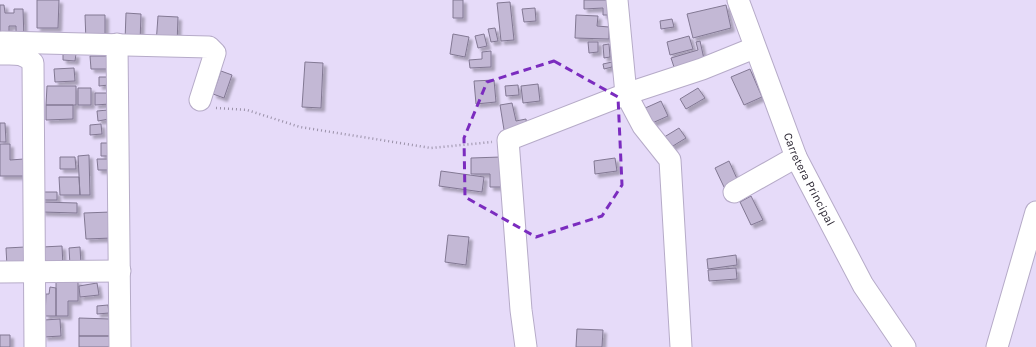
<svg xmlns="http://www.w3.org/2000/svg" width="1036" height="347" font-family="Karla,sans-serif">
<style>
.building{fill:#c3b8d5;stroke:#827893;filter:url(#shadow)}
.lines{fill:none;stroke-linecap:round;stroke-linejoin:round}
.minor-casing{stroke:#b6abc8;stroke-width:23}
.path{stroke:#9a91a8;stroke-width:2.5;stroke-dasharray:1 3;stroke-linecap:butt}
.minor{stroke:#fff;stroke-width:21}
.marked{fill:none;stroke:#7b2cbf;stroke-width:3;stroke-dasharray:8 5;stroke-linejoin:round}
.labels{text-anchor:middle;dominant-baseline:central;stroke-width:4;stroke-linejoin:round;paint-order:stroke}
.street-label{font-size:12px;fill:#2e2935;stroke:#f1ebfd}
</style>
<defs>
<filter id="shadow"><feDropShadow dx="3.5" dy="3.5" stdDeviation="1" flood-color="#0004"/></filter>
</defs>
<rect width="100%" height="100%" fill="#e6dbf9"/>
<path class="building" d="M 37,0 L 59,0 L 58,28 L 37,28 Z
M 453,0 L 463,0 L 463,18 L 453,18 Z
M 584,0 L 613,0 L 614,15 L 603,15 L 603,8 L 584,9 Z
M 510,2 L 514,40 L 501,41 L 497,3 Z
M 0,5 L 4,5 L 5,13 L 14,13 L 14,9 L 23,9 L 24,39 L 16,39 L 16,26 L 9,26 L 9,32 L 0,40 Z
M 726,5 L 731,28 L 693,38 L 687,14 Z
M 535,8 L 536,21 L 524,22 L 522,9 Z
M 126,13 L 141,14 L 140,42 L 125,41 Z
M 85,15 L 105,15 L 105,42 L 86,42 Z
M 576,15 L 598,16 L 597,26 L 609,27 L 609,39 L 575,38 Z
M 158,16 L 178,17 L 177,45 L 156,44 Z
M 672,19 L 674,27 L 661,29 L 660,21 Z
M 495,28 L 498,41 L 491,42 L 488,29 Z
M 453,34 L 469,37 L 465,57 L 450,54 Z
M 484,34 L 487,46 L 478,48 L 475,36 Z
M 689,36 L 693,49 L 670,55 L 667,42 Z
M 700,41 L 704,59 L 674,67 L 671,58 L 698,50 L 696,42 Z
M 588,42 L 598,42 L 598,52 L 589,53 Z
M 609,44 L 610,57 L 604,58 L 603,45 Z
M 491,51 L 491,67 L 470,68 L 469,60 L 482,59 L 482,52 Z
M 63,54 L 76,54 L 75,61 L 63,60 Z
M 90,56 L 109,56 L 110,69 L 91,69 Z
M 305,62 L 323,63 L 321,108 L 302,107 Z
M 612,62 L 612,67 L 604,69 L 603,64 Z
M 74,68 L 75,81 L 55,82 L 54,69 Z
M 750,69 L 762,97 L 744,105 L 731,77 Z
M 221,71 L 232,75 L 224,98 L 213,94 Z
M 99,77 L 109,77 L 109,85 L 99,86 Z
M 494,80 L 496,102 L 476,104 L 474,81 Z
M 538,84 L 540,101 L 523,103 L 521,86 Z
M 518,85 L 519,95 L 506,96 L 505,86 Z
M 47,86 L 76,86 L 76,105 L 46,105 Z
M 78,88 L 91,88 L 91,105 L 78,105 Z
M 698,88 L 705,98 L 686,109 L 680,99 Z
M 95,93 L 110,93 L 110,104 L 95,105 Z
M 661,101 L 668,116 L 650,124 L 643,109 Z
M 512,103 L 516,121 L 526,119 L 528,132 L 505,136 L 500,105 Z
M 46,105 L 73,105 L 73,119 L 46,120 Z
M 108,110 L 109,119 L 98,121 L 97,111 Z
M 0,123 L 5,123 L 6,142 L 0,142 Z
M 101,124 L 102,134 L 90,135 L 90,125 Z
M 679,128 L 686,138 L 668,149 L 661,139 Z
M 101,143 L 111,143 L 111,156 L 101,156 Z
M 0,144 L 10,144 L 10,160 L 24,159 L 25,176 L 0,176 Z
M 89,155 L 90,195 L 80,195 L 78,156 Z
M 60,157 L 75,157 L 76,169 L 60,169 Z
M 501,157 L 502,187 L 490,187 L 490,174 L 471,174 L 471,158 Z
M 615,158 L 617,171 L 595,174 L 594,161 Z
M 97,159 L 110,159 L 110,170 L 98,170 Z
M 729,161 L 738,181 L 724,187 L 715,168 Z
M 441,171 L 484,177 L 482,192 L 439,186 Z
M 59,177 L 79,177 L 80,195 L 60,195 Z
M 42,192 L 57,192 L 57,200 L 42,200 Z
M 751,196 L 763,220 L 751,225 L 740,202 Z
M 42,202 L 77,203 L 77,213 L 42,212 Z
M 111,212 L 112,238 L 86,239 L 84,213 Z
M 448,235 L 469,237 L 466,265 L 445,262 Z
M 62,246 L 63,266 L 42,267 L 42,247 Z
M 25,247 L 26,266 L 7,267 L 6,248 Z
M 80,247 L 81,265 L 70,266 L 69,248 Z
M 736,255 L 737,265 L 708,269 L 707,259 Z
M 736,268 L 737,279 L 709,281 L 708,270 Z
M 78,281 L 78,301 L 68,301 L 68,316 L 56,316 L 56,282 Z
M 97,283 L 99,295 L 80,297 L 79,286 Z
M 50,287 L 56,288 L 56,316 L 45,316 L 46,294 L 49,294 Z
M 108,305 L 109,313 L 97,314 L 97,306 Z
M 79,318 L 110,319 L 110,336 L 79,336 Z
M 60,319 L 61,336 L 44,337 L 44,320 Z
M 577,329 L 603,330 L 602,347 L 576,347 Z
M 0,335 L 10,335 L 10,347 L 0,347 Z
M 79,336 L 110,336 L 110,347 L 79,347 Z"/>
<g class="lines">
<g class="minor-casing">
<g id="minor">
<path d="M 617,0 L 626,94 L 643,126 L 670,160 L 681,347"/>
<path id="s1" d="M 738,0 L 796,157 L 863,285 L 905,347"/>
<path d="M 2,42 L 209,47 L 215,53 L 200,100"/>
<path d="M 117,44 L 120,347"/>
<path d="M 0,54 C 14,54 24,52 33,63 L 35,347"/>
<path d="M 734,192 L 796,157"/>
<path d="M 0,272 L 120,271"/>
<path d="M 526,347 L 521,310 L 508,140 L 626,94 L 702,69 L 754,48"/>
<path d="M 997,347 L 1036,212"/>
</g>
</g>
<path class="path" d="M 216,108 L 247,110 L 300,127 L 431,148 L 492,142"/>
<use href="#minor" class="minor"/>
</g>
<path class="marked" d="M 554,61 L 618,97 L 622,185 L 602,216 L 536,237 L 465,197 L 464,138 L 487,82 Z"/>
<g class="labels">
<g class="street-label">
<text stroke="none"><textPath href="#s1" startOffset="193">Carretera Principal</textPath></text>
</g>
</g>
</svg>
